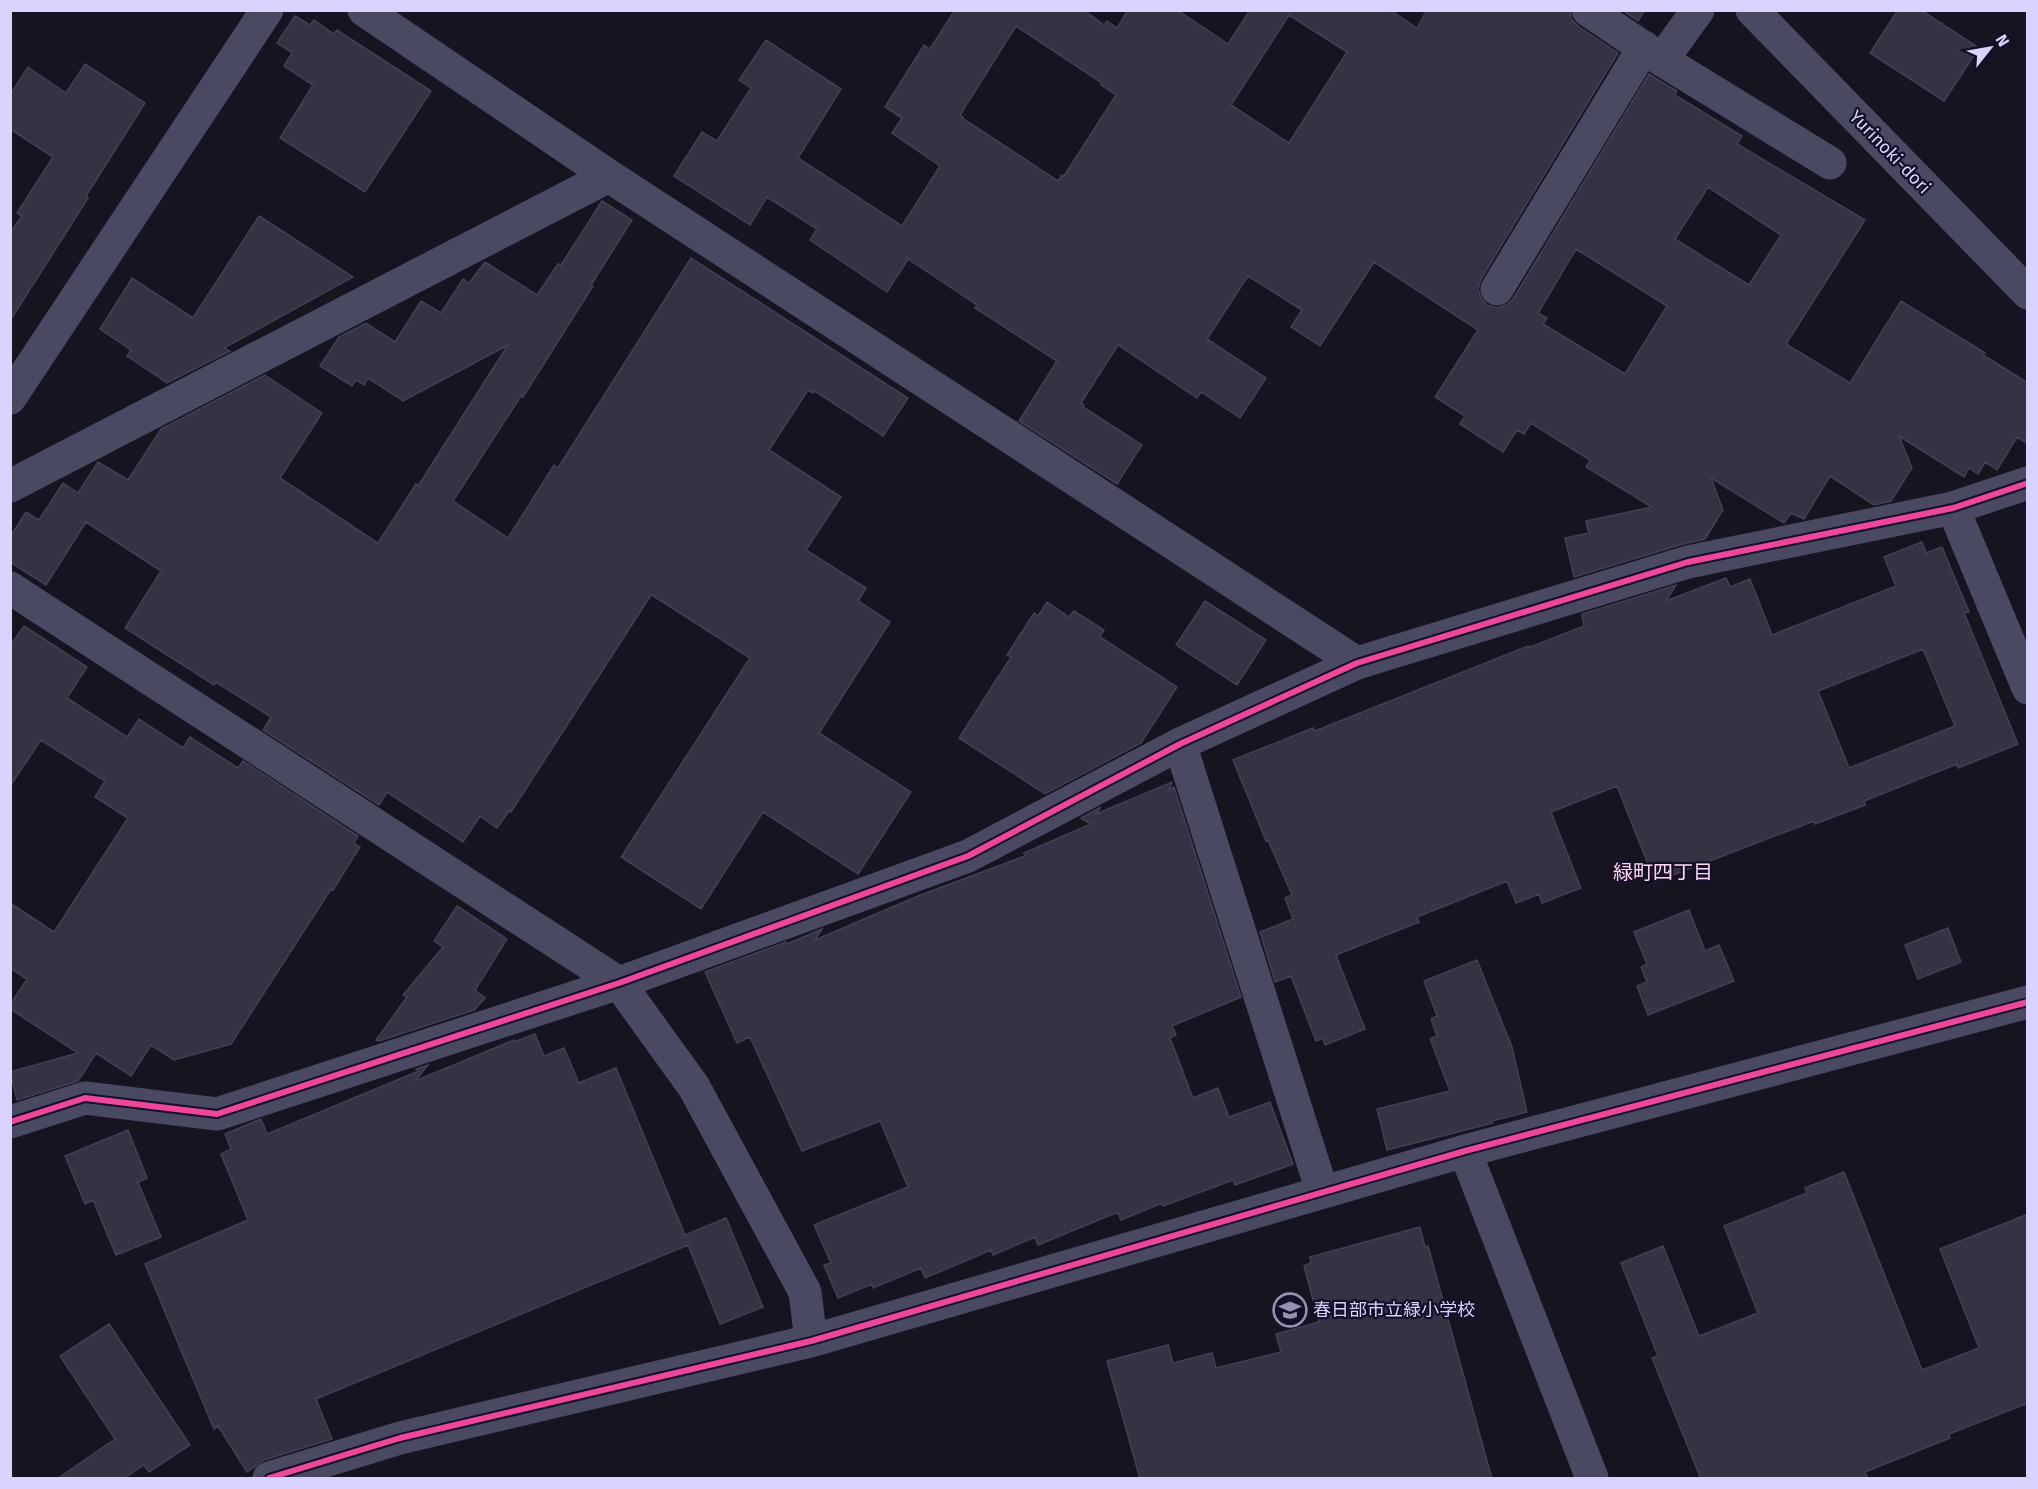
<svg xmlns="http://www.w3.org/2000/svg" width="2038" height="1489" font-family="'Fira Sans','Noto Sans JP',sans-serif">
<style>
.building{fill:#343243;stroke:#433f54;stroke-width:1.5;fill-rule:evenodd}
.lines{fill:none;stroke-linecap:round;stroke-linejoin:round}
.minor{stroke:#4a4962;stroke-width:33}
.cycleway-casing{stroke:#130f26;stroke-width:10}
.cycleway{stroke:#ed469a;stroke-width:6}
.labels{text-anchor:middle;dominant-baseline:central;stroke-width:4.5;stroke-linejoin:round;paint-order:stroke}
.street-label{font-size:18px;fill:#d9d4ff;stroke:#130f26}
.poi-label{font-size:18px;fill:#d9d4ff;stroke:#130f26;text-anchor:start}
.neighbourhood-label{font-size:20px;fill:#ffd6f0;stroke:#130f26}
</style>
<rect width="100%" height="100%" fill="#161421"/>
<path class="building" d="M 955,10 L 1084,10 L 1104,25 L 1107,21 L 1117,28 L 1128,10 L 1177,10 L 1228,44 L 1250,10 L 1390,10 L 1417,28 L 1427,10 L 1570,10 L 1571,19 L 1578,26 L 1618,53 L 1481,279 L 1478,289 L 1481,298 L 1487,305 L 1497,308 L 1506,305 L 1513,299 L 1649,74 L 1677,91 L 1675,95 L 1742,136 L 1737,144 L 1865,220 L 1786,344 L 1850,383 L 1901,301 L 1985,353 L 1983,355 L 2028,383 L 2028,444 L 2017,437 L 1997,470 L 1985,462 L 1978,474 L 1969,468 L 1964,477 L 1899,436 L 1912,468 L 1891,501 L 1874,505 L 1830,476 L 1804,519 L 1791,513 L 1784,523 L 1711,478 L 1723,510 L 1705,539 L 1683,544 L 1574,577 L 1565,538 L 1589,533 L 1586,521 L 1652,507 L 1586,467 L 1590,460 L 1531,423 L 1524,434 L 1517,430 L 1503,452 L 1460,424 L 1465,416 L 1435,397 L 1478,330 L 1374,262 L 1320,346 L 1291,327 L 1302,310 L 1248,276 L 1207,339 L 1266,378 L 1240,418 L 1201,392 L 1197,398 L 1118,345 L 1081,403 L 1084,405 L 1083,407 L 1142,445 L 1117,484 L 1019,421 L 1057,361 L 975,308 L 977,305 L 908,259 L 887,292 L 810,240 L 817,229 L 767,197 L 750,225 L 674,176 L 702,132 L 717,141 L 751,88 L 739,80 L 766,40 L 841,89 L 798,158 L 902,226 L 940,166 L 892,133 L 902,118 L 885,107 L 924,45 L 930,49 ZM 1289,15 L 1347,52 L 1289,143 L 1231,105 ZM 1016,26 L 1102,83 L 1101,85 L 1116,95 L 1064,176 L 1062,175 L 1058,181 L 962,118 L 963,117 L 960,115 ZM 1708,187 L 1781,235 L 1749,285 L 1675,239 ZM 1576,249 L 1667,306 L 1625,374 L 1543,324 L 1547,318 L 1538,313 Z
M 1622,10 L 1645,10 L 1638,21 Z
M 1898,10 L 1921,10 L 1979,48 L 1944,101 L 1870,53 Z
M 295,16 L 310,25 L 314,20 L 334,34 L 337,30 L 431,91 L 365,192 L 280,138 L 313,85 L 284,66 L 292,53 L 277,43 Z
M 85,64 L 145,103 L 86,196 L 88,198 L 10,321 L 10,233 L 22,216 L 17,213 L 53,157 L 10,129 L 10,95 L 28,67 L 66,93 Z
M 602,201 L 632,220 L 591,285 L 593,286 L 523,397 L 521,396 L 453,501 L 508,538 L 554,465 L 558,468 L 691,258 L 908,398 L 883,436 L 815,391 L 813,393 L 808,390 L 769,450 L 841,497 L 806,550 L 866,588 L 858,601 L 890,622 L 819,733 L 911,792 L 858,874 L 763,812 L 701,909 L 621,857 L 750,658 L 655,597 L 651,595 L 511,812 L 509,811 L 497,828 L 480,816 L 463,842 L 387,792 L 379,805 L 263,730 L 271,717 L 216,682 L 214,685 L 125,628 L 161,571 L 86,522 L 46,585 L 10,562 L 10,537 L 26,512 L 39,520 L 63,483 L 78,493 L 98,462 L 128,480 L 161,429 L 265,375 L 322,413 L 280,478 L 378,543 L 416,484 L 418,486 L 508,345 L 403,401 L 368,378 L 364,385 L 356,380 L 352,386 L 320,366 L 339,337 L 366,323 L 395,342 L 421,301 L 441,313 L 463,279 L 469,283 L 485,262 L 537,295 L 558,264 L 561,265 Z
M 259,216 L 353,277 L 224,348 L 230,351 L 167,383 L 127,356 L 131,350 L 100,329 L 132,278 L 193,318 Z
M 1922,542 L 1926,553 L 1942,547 L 1969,612 L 1964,613 L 2018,744 L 1958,768 L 1957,764 L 1864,801 L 1865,805 L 1815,824 L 1814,821 L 1655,882 L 1617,786 L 1551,812 L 1581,888 L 1542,903 L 1539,894 L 1516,903 L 1507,881 L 1417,917 L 1419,922 L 1336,955 L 1365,1029 L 1325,1045 L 1323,1038 L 1316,1041 L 1291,976 L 1275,982 L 1260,932 L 1293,919 L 1285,898 L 1292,895 L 1268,840 L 1266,841 L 1233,760 L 1313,728 L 1315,731 L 1528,646 L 1528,648 L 1584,626 L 1582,614 L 1676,585 L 1666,601 L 1726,578 L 1730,587 L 1750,579 L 1772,635 L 1896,586 L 1884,557 ZM 1923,649 L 1955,726 L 1849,768 L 1818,691 Z
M 1205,601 L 1266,640 L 1237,685 L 1176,645 Z
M 1047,602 L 1069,617 L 1074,611 L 1104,630 L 1100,637 L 1177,687 L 1141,743 L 1045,794 L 959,738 L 1011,657 L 1007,655 L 1034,613 L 1038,616 Z
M 24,626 L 87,667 L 67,698 L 127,737 L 139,719 L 183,748 L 190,737 L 238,768 L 243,761 L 358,836 L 354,843 L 360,847 L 333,890 L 331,889 L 231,1044 L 174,1060 L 151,1045 L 131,1076 L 96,1053 L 78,1081 L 17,1100 L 10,1072 L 78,1053 L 10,1009 L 10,1005 L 27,979 L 10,968 L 10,903 L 54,932 L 128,818 L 95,797 L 105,781 L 41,740 L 10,786 L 10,646 Z
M 1172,782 L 1169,790 L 1174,787 L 1241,997 L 1172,1026 L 1176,1035 L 1170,1038 L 1193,1098 L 1218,1088 L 1229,1117 L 1270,1102 L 1293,1164 L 1235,1185 L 1233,1180 L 1163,1206 L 1162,1203 L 1121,1220 L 1118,1212 L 1038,1245 L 1035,1237 L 993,1255 L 991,1250 L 925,1278 L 921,1268 L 873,1288 L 872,1284 L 838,1298 L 824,1265 L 831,1263 L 814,1225 L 908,1187 L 880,1121 L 802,1151 L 750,1037 L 737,1043 L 705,972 L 786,942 L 787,944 L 822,929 L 815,940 L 918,896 L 1025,856 L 1024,853 L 1091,824 L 1081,818 L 1101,807 L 1096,814 Z
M 457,906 L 507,939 L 475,990 L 485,998 L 474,1010 L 379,1041 L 376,1040 L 407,997 L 403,995 L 443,947 L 434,941 Z
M 1689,910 L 1705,951 L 1719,945 L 1734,981 L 1648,1015 L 1637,986 L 1647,982 L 1641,967 L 1647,964 L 1634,932 Z
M 1948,928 L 1961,962 L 1918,979 L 1905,945 Z
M 1477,960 L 1512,1047 L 1527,1112 L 1492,1121 L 1493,1123 L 1387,1150 L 1377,1109 L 1450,1091 L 1430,1039 L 1437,1036 L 1431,1019 L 1437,1016 L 1424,981 Z
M 535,1034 L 544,1056 L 564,1048 L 579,1083 L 616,1068 L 685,1235 L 726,1218 L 763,1307 L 720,1324 L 688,1245 L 316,1399 L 332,1439 L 264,1460 L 247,1472 L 218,1426 L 214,1429 L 145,1264 L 248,1220 L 221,1154 L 231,1149 L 225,1134 L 261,1119 L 267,1134 L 419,1071 L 416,1069 L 428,1065 L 415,1081 L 514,1040 L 514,1042 Z
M 128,1130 L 147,1178 L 138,1182 L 161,1237 L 116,1255 L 93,1200 L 85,1204 L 65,1156 Z
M 1844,1172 L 1922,1370 L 1979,1348 L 1940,1249 L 2028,1214 L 2028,1403 L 1949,1434 L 1950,1438 L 1865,1472 L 1868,1479 L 1701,1479 L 1652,1358 L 1658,1356 L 1621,1263 L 1663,1246 L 1699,1336 L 1758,1313 L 1724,1226 L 1807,1193 L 1805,1188 Z
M 1420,1227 L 1425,1247 L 1428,1246 L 1492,1479 L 1140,1479 L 1107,1361 L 1168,1345 L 1173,1363 L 1212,1353 L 1216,1368 L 1281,1352 L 1276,1334 L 1319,1322 L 1304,1266 L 1311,1263 L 1310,1257 Z
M 109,1324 L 190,1445 L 149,1472 L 144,1465 L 123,1479 L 57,1479 L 115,1439 L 60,1356 Z"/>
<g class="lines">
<path class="minor" d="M 364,10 L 609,176 L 1357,663
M 1588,10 L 1662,60 L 1830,163
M 1752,10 L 2028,293
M 1662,60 L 1698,10
M 1497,289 L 1644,47
M 10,398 L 267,10
M 10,486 L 609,176
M 1953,508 L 2028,688
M 10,588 L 619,983 L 694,1087 L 805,1292 L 811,1341
M 1180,744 L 1322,1191
M 10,1122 L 85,1098 L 217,1114 L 619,983 L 968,856 L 1180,744 L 1357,663 L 1688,562 L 1953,508 L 2028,483
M 1465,1151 L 1592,1478
M 269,1478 L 400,1438 L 811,1341 L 1465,1151 L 2028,1002"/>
<g class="cycleway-casing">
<path id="cycleway" d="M 10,1122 L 85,1098 L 217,1114 L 619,983 L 968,856 L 1180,744 L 1357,663 L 1688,562 L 1953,508 L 2028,483
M 269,1478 L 400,1438 L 811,1341 L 1465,1151 L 2028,1002"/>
</g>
<use href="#cycleway" class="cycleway"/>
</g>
<defs>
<g id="school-ring" transform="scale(1.725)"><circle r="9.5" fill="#130f26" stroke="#9591b1" stroke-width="1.5"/><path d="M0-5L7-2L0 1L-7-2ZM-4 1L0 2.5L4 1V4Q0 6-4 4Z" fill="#9591b1"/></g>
</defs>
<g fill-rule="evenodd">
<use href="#school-ring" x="1290" y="1310"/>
</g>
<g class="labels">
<g class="street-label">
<text transform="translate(1890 152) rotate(46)">Yurinoki-dori</text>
</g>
<g class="poi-label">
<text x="1313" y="1310">春日部市立緑小学校</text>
</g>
<g class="neighbourhood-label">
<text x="1663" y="872">緑町四丁目</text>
</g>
</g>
<rect width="2038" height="1489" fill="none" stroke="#d9d4ff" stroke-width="24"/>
<g transform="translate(1990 48) rotate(59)" stroke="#130f26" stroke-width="4.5" paint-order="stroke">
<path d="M0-4.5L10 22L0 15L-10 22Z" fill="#d9d4ff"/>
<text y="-9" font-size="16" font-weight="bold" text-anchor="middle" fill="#d9d4ff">N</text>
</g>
</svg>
